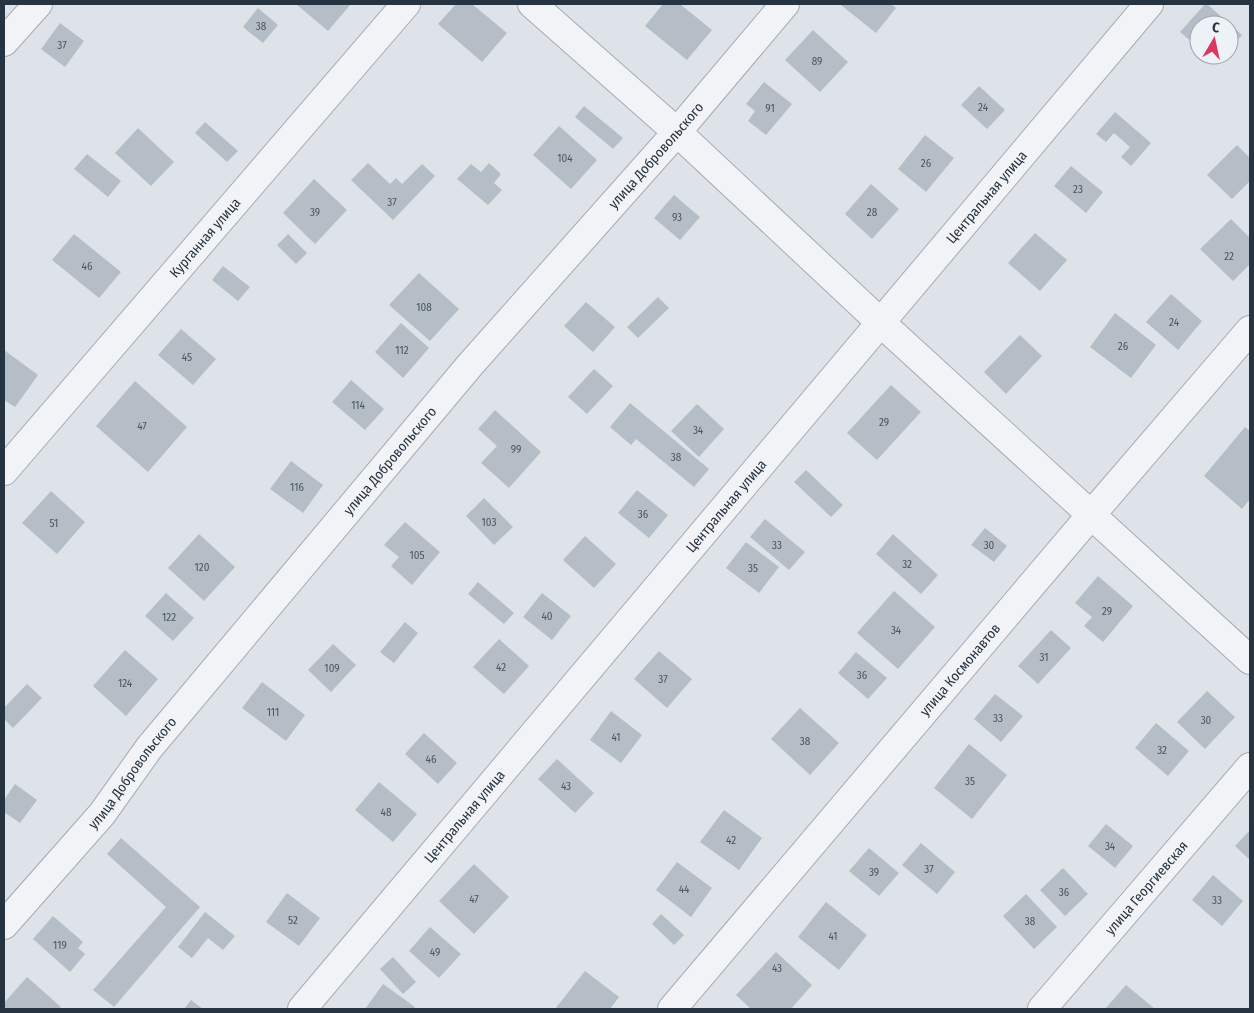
<svg xmlns="http://www.w3.org/2000/svg" width="1254" height="1013" font-family="'Fira Sans Condensed',sans-serif">
<style>
.building{fill:#b5bdc6}
.lines{fill:none;stroke-linecap:round;stroke-linejoin:round}
.minor-casing{stroke:#a3abb3;stroke-width:30}
.minor{stroke:#f1f3f7;stroke-width:28}
.labels{text-anchor:middle;dominant-baseline:central;stroke-width:4;stroke-linejoin:round;paint-order:stroke}
.number-label{font-size:11px;fill:#4a5662}
.street-label{font-size:14px;fill:#263341;stroke:#edf2f6}
</style>
<rect width="100%" height="100%" fill="#dee3e9"/>
<path class="building" d="M 296,4 L 349,4 L 350,5 L 328,31 Z
M 456,4 L 472,4 L 507,33 L 482,62 L 438,24 Z
M 663,4 L 680,4 L 712,30 L 687,60 L 645,26 Z
M 842,4 L 891,4 L 896,8 L 876,33 L 841,5 Z
M 1205,4 L 1207,4 L 1242,35 L 1229,50 L 1229,25 L 1199,25 L 1199,48 L 1180,32 Z
M 258,8 L 278,25 L 263,43 L 243,27 Z
M 60,23 L 84,41 L 65,67 L 41,49 Z
M 813,30 L 848,62 L 820,92 L 785,60 Z
M 1206,55 L 1224,55 L 1216,64 Z
M 764,82 L 792,104 L 766,135 L 748,121 L 755,111 L 746,104 Z
M 979,86 L 1005,110 L 987,129 L 961,105 Z
M 584,106 L 623,138 L 613,149 L 575,117 Z
M 1115,112 L 1151,143 L 1131,166 L 1121,157 L 1130,147 L 1114,133 L 1106,142 L 1096,134 Z
M 205,122 L 238,151 L 227,162 L 195,133 Z
M 559,126 L 597,160 L 571,189 L 533,155 Z
M 138,128 L 174,162 L 151,186 L 115,153 Z
M 925,135 L 954,158 L 926,192 L 898,169 Z
M 1237,145 L 1250,158 L 1250,181 L 1232,199 L 1207,175 Z
M 87,154 L 121,181 L 108,197 L 74,169 Z
M 368,163 L 390,184 L 396,178 L 402,184 L 422,164 L 435,176 L 393,220 L 351,180 Z
M 489,163 L 501,174 L 494,183 L 502,190 L 488,205 L 457,179 L 471,164 L 481,172 Z
M 1071,166 L 1103,192 L 1086,213 L 1054,186 Z
M 314,179 L 347,210 L 315,244 L 283,213 Z
M 871,184 L 899,209 L 872,239 L 845,214 Z
M 674,195 L 700,217 L 680,240 L 654,218 Z
M 1231,219 L 1250,238 L 1250,264 L 1233,281 L 1200,249 Z
M 1035,233 L 1067,260 L 1040,291 L 1008,263 Z
M 74,234 L 121,272 L 99,298 L 52,260 Z
M 288,234 L 307,253 L 296,264 L 277,245 Z
M 223,266 L 250,287 L 238,301 L 212,280 Z
M 419,273 L 459,309 L 430,341 L 389,305 Z
M 1171,294 L 1202,321 L 1178,350 L 1146,322 Z
M 658,297 L 669,308 L 638,338 L 627,327 Z
M 586,302 L 615,327 L 593,352 L 564,326 Z
M 1115,313 L 1156,345 L 1131,378 L 1090,347 Z
M 401,323 L 429,348 L 403,378 L 375,352 Z
M 181,329 L 216,359 L 193,385 L 158,355 Z
M 1020,335 L 1042,356 L 1006,394 L 984,372 Z
M 4,350 L 38,375 L 15,407 L 4,400 Z
M 594,369 L 613,386 L 587,414 L 568,397 Z
M 351,380 L 384,409 L 365,430 L 332,402 Z
M 135,381 L 187,427 L 148,472 L 96,426 Z
M 891,385 L 921,412 L 877,460 L 847,433 Z
M 630,403 L 709,469 L 694,487 L 636,439 L 631,445 L 610,427 Z
M 697,404 L 724,429 L 699,457 L 671,431 Z
M 495,410 L 541,452 L 509,488 L 481,463 L 497,446 L 478,429 Z
M 1245,427 L 1250,431 L 1250,499 L 1242,509 L 1204,476 Z
M 291,461 L 323,485 L 303,513 L 270,489 Z
M 806,470 L 843,505 L 831,517 L 794,482 Z
M 637,490 L 668,515 L 649,538 L 618,513 Z
M 51,491 L 85,522 L 57,554 L 22,523 Z
M 484,498 L 513,527 L 494,545 L 466,516 Z
M 765,519 L 805,552 L 789,570 L 750,537 Z
M 405,522 L 440,552 L 412,585 L 391,566 L 399,557 L 384,545 Z
M 985,528 L 1007,546 L 994,562 L 971,545 Z
M 199,534 L 235,567 L 204,601 L 168,568 Z
M 893,534 L 938,575 L 921,594 L 876,554 Z
M 585,536 L 616,564 L 594,588 L 563,560 Z
M 746,542 L 779,567 L 759,593 L 726,568 Z
M 1098,576 L 1133,606 L 1103,642 L 1084,626 L 1092,617 L 1075,603 Z
M 478,582 L 514,613 L 504,624 L 468,594 Z
M 894,591 L 935,627 L 898,669 L 857,633 Z
M 166,593 L 194,618 L 173,641 L 145,616 Z
M 542,593 L 571,616 L 552,640 L 523,617 Z
M 405,622 L 418,633 L 394,663 L 380,652 Z
M 1051,630 L 1071,648 L 1038,684 L 1018,666 Z
M 499,639 L 529,666 L 504,694 L 473,667 Z
M 333,644 L 356,665 L 331,692 L 308,670 Z
M 125,650 L 158,679 L 126,716 L 93,686 Z
M 659,651 L 692,679 L 667,708 L 634,679 Z
M 856,652 L 887,678 L 868,699 L 838,673 Z
M 262,682 L 305,715 L 286,741 L 242,708 Z
M 27,684 L 42,698 L 13,728 L 4,719 L 4,708 Z
M 1207,691 L 1235,717 L 1205,749 L 1177,722 Z
M 995,694 L 1023,716 L 1001,742 L 974,719 Z
M 800,708 L 839,743 L 810,775 L 771,739 Z
M 611,711 L 642,735 L 621,763 L 590,740 Z
M 1156,723 L 1189,751 L 1168,776 L 1135,748 Z
M 424,733 L 457,763 L 438,784 L 405,754 Z
M 969,744 L 1007,775 L 972,819 L 934,788 Z
M 557,759 L 594,793 L 575,813 L 538,779 Z
M 379,782 L 417,814 L 393,842 L 355,810 Z
M 15,784 L 37,800 L 20,823 L 4,812 L 4,800 Z
M 724,810 L 762,838 L 739,870 L 700,842 Z
M 1106,824 L 1133,846 L 1115,868 L 1088,846 Z
M 1250,830 L 1250,860 L 1235,846 Z
M 121,838 L 200,907 L 114,1007 L 93,990 L 166,907 L 107,854 Z
M 921,843 L 955,872 L 937,894 L 902,865 Z
M 869,848 L 899,873 L 879,896 L 849,871 Z
M 677,862 L 712,888 L 691,917 L 656,890 Z
M 474,864 L 509,897 L 474,934 L 439,901 Z
M 1063,868 L 1088,894 L 1065,916 L 1040,890 Z
M 1213,875 L 1243,901 L 1222,926 L 1192,900 Z
M 287,893 L 320,918 L 299,946 L 266,922 Z
M 1026,894 L 1057,927 L 1034,949 L 1003,916 Z
M 826,902 L 867,935 L 839,970 L 798,937 Z
M 205,912 L 235,936 L 223,950 L 208,938 L 192,958 L 178,947 Z
M 661,914 L 684,935 L 674,945 L 652,924 Z
M 53,916 L 83,942 L 78,948 L 85,954 L 70,972 L 33,939 Z
M 430,927 L 461,954 L 439,978 L 409,951 Z
M 776,952 L 812,985 L 791,1009 L 751,1009 L 736,995 Z
M 393,957 L 416,982 L 403,994 L 380,969 Z
M 585,971 L 619,997 L 610,1009 L 555,1009 Z
M 27,977 L 61,1007 L 59,1009 L 7,1009 L 4,1006 L 4,1003 Z
M 383,984 L 415,1007 L 413,1009 L 365,1009 Z
M 1126,985 L 1155,1009 L 1105,1009 Z
M 191,1000 L 203,1009 L 184,1009 Z"/>
<g class="lines">
<g class="minor-casing">
<g id="minor">
<path d="M 532,4 L 677,132 L 880,322 L 1250,660"/>
<path d="M 4,42 L 38,4"/>
<path id="s1" d="M 4,471 L 406,4"/>
<path id="s2" d="M 4,925 L 102,814 L 149,748 L 470,365 L 677,132 L 785,4"/>
<path id="s3" d="M 302,1009 L 1149,4"/>
<path id="s4" d="M 672,1009 L 1091,515 L 1250,330"/>
<path id="s5" d="M 1042,1009 L 1250,767"/>
</g>
</g>
<use href="#minor" class="minor"/>
</g>
<g class="labels">
<g class="number-label">
<text x="261" y="26">38</text>
<text x="62" y="45">37</text>
<text x="817" y="61">89</text>
<text x="983" y="107">24</text>
<text x="770" y="108">91</text>
<text x="565" y="158">104</text>
<text x="926" y="163">26</text>
<text x="1078" y="189">23</text>
<text x="392" y="202">37</text>
<text x="315" y="212">39</text>
<text x="872" y="212">28</text>
<text x="677" y="217">93</text>
<text x="1229" y="256">22</text>
<text x="87" y="266">46</text>
<text x="424" y="307">108</text>
<text x="1174" y="322">24</text>
<text x="1123" y="346">26</text>
<text x="402" y="350">112</text>
<text x="187" y="357">45</text>
<text x="358" y="405">114</text>
<text x="884" y="422">29</text>
<text x="142" y="426">47</text>
<text x="698" y="430">34</text>
<text x="516" y="449">99</text>
<text x="676" y="457">38</text>
<text x="297" y="487">116</text>
<text x="643" y="514">36</text>
<text x="489" y="522">103</text>
<text x="54" y="523">51</text>
<text x="777" y="545">33</text>
<text x="989" y="545">30</text>
<text x="417" y="555">105</text>
<text x="907" y="564">32</text>
<text x="202" y="567">120</text>
<text x="753" y="568">35</text>
<text x="1107" y="611">29</text>
<text x="547" y="616">40</text>
<text x="169" y="617">122</text>
<text x="896" y="630">34</text>
<text x="1044" y="657">31</text>
<text x="501" y="667">42</text>
<text x="332" y="668">109</text>
<text x="862" y="675">36</text>
<text x="663" y="679">37</text>
<text x="125" y="683">124</text>
<text x="273" y="712">111</text>
<text x="998" y="718">33</text>
<text x="1206" y="720">30</text>
<text x="616" y="737">41</text>
<text x="805" y="741">38</text>
<text x="1162" y="750">32</text>
<text x="431" y="759">46</text>
<text x="970" y="781">35</text>
<text x="566" y="786">43</text>
<text x="386" y="812">48</text>
<text x="731" y="840">42</text>
<text x="1110" y="846">34</text>
<text x="929" y="869">37</text>
<text x="874" y="872">39</text>
<text x="684" y="889">44</text>
<text x="1064" y="892">36</text>
<text x="474" y="899">47</text>
<text x="1217" y="900">33</text>
<text x="293" y="920">52</text>
<text x="1030" y="921">38</text>
<text x="833" y="936">41</text>
<text x="60" y="945">119</text>
<text x="435" y="952">49</text>
<text x="777" y="968">43</text>
</g>
<g class="street-label">
<text stroke="none"><textPath href="#s2" startOffset="1009">улица Добровольского</textPath></text>
<text stroke="none"><textPath href="#s3" startOffset="1062">Центральная улица</textPath></text>
<text stroke="none"><textPath href="#s1" startOffset="308">Курганная улица</textPath></text>
<text stroke="none"><textPath href="#s2" startOffset="604">улица Добровольского</textPath></text>
<text stroke="none"><textPath href="#s3" startOffset="658">Центральная улица</textPath></text>
<text stroke="none"><textPath href="#s4" startOffset="445">улица Космонавтов</textPath></text>
<text stroke="none"><textPath href="#s2" startOffset="199">улица Добровольского</textPath></text>
<text stroke="none"><textPath href="#s3" startOffset="252">Центральная улица</textPath></text>
<text stroke="none"><textPath href="#s5" startOffset="160">улица Георгиевская</textPath></text>
</g>
</g>
<rect width="1254" height="1013" fill="none" stroke="#263341" stroke-width="10"/>
<g transform="translate(1214 40) rotate(9)"><circle r="24" fill="#edf2f6" stroke="#9da6ae"/>
<path d="M0-4L9 19L0 12L-9 19Z" fill="#d83862"/>
<text y="-8" font-size="14" font-weight="bold" text-anchor="middle" fill="#263341">С</text>
</g>
</svg>
